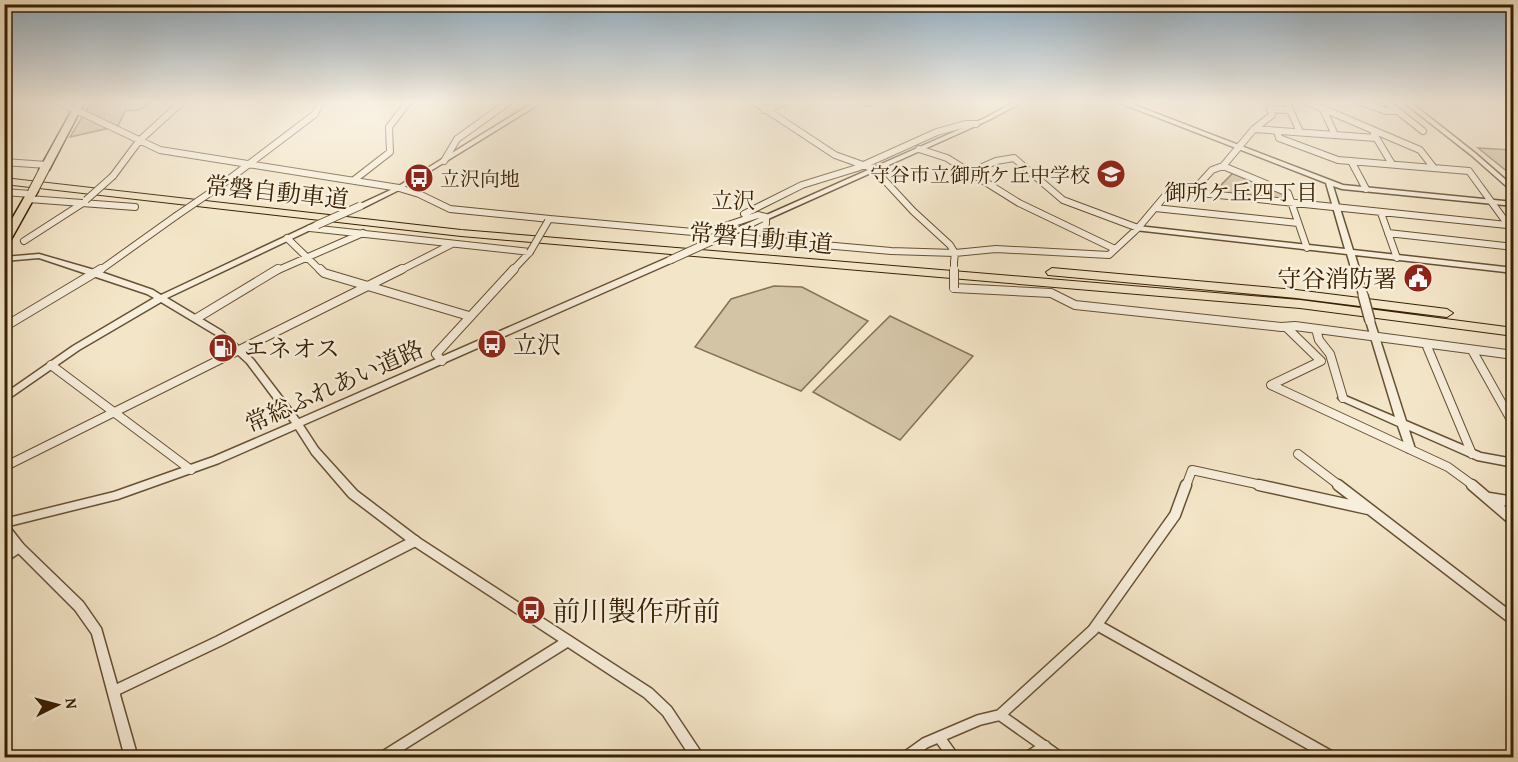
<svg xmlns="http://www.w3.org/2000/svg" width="1518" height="762" font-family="'Gentium Book Plus','Noto Serif JP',serif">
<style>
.green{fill:#d3c4a6;stroke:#867254;stroke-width:1.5}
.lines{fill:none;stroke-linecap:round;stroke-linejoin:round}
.minor-far2-casing{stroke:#675133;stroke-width:8}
.minor-far1-casing{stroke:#675133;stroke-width:10}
.minor-casing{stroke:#675133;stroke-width:13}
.tertiary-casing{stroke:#675133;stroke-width:3}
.primary-casing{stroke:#382002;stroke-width:3}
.motorway-casing{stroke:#382002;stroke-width:2}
.minor-far2{stroke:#f7eedb;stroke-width:6}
.minor-far1{stroke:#f7eedb;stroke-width:8}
.minor{stroke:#f7eedb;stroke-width:10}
.tertiary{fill:#f7eedb;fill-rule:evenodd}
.primary{fill:#f3e5c7;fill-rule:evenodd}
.motorway{fill:#f3e5c7;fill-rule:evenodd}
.minor-bridge-far1-casing{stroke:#675133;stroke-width:8;stroke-linecap:butt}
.minor-bridge-casing{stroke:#675133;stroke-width:10;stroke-linecap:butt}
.tertiary-bridge-far1-casing{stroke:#675133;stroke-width:9;stroke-linecap:butt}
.tertiary-bridge-casing{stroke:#675133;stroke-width:12;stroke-linecap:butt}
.primary-bridge-casing{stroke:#382002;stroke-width:11;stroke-linecap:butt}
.minor-bridge-far1{stroke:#f7eedb;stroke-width:6}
.minor-bridge{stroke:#f7eedb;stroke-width:8}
.tertiary-bridge-far1{stroke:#f7eedb;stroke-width:7}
.tertiary-bridge{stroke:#f7eedb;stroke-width:9}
.primary-bridge{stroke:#f3e5c7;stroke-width:9}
.labels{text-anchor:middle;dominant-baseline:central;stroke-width:5;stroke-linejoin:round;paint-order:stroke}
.far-poi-label{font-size:20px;fill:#382002;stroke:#f7eedb;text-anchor:end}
.far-neighbourhood-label{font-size:22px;fill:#382002;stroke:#f7eedb}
.far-quarter-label{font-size:22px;fill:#382002;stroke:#f7eedb}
.street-label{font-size:24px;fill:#382002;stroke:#f7eedb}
.poi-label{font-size:24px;fill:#382002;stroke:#f7eedb;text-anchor:start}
.near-poi-label{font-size:28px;fill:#382002;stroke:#f7eedb;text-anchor:start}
</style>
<rect width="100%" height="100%" fill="#f3e5c7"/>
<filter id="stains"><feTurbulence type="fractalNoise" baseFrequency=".00333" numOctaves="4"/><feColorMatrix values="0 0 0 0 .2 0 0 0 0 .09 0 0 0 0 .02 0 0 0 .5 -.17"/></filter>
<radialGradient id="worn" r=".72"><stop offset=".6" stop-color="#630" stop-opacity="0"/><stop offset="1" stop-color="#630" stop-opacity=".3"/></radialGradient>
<path class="green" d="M 92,101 L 155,101 L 139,110 L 125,111 L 118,126 L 70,137 Z
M 1478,148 L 1513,150 L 1513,176 L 1509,173 Z
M 1235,171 L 1288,193 L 1292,203 L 1212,194 Z
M 774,286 L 802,287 L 868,321 L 801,391 L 695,347 L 731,299 Z
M 890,316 L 973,356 L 900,440 L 813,392 Z"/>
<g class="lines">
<g class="minor-far2-casing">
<path id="minor-far2" d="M 57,101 L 160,150 L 399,188 L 419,194 L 450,209 L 550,219 L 548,221
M 753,101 L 835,155 L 874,169 L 913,211 L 950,245 L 955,253 L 954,262
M 862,101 L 871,103
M 1286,101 L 1300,132
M 1305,101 L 1420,150 L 1434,168
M 1358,101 L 1386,111 L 1397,111
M 1385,101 L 1423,131
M 1323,109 L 1335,135
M 764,110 L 788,101
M 1254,129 L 1376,138
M 1277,131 L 1279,138 L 1338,160 L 1469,171 L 1514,233
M 1374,134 L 1392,164
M 919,149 L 947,158 L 1019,203 L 1115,249
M 444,161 L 457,139 L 510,101
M 1351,161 L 1366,189
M 4,162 L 47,165
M 1223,166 L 1288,193 L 1307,248
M 969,173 L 996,161 L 1014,158 L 1063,200 L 1138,228
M 113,176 L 139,141 L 183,101
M 354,180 L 390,152 L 389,127 L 409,101
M 220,186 L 315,114 L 319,105 L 327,101
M 4,192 L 31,194
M 1192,192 L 1212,170 L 1223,166 L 1254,129 L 1272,115 L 1270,109 L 1289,110
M 29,199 L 135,207
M 1155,208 L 1298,223
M 1381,213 L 1397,258
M 744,214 L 802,185 L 857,168 L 937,132 L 966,124 L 976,124
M 550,219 L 704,233 L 709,231
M 310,228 L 530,252
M 704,233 L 758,215 L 766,217 L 766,224 L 745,235 L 745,238 L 891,251 L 955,253 L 996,249 L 1109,255 L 1138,228 L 1170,190 L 1507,225
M 1388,233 L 1514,247
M 287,238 L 321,271
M 24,241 L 83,203
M 99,271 L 176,216
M 276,271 L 363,233
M 399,271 L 452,244
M 512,271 L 530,252"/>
</g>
<g class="minor-far1-casing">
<path id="minor-far1" d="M 320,269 L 324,273 L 469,316
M 954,288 L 1051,293 L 1075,305 L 1281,327 L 1295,326 L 1514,355
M 197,318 L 278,269
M 4,327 L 101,269
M 1286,327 L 1321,361 L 1271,385 L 1448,467 L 1474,486
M 1316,329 L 1319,340 L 1330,354 L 1343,398
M 1426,344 L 1472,454
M 1472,350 L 1514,425
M 442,361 L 436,354 L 514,269
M 51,365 L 191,470
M 1298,454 L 1340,486
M 4,467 L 402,269
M 1186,486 L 1192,470 L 1266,486"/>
</g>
<g class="minor-casing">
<path id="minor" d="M 1259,485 L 1368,509
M 1338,485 L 1514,620
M 1472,485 L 1514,521
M 1489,498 L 1514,502
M 4,557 L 19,547
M 1097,625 L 1334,758
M 114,691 L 219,641 L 415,541
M 1000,715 L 1061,758
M 939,737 L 954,758
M 381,758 L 568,641
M 904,758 L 925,743 L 979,720 L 1000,715 L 1093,630 L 1175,515 L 1186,485
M 1026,758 L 1045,746"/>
</g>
<g class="tertiary-casing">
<path id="tertiary" d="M 536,101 L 544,101 L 401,189 L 363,208 L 357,208 L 356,206 L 397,187 Z
M 1016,101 L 1024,101 L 989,120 L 717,242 L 711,242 L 710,240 L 985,118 Z
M 1115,101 L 1124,101 L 1343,185 L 1514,202 L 1514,206 L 1342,189 L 1333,186 L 1353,250 L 1514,268 L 1514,273 L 1355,255 L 1367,295 L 1363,298 L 1359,295 L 1347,254 L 1135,230 L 1135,226 L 1138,226 L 1345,249 L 1326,183 Z
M 1402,101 L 1409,101 L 1475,153 L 1514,187 L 1514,193 L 1471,155 Z
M 314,223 L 320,223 L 321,225 L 167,298 L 222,331 L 253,359 L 299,419 L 667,258 L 673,258 L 674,260 L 673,262 L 303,425 L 318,448 L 357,491 L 419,538 L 652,689 L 671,707 L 705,758 L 691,758 L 663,715 L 644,697 L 411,544 L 349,497 L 312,454 L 296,429 L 219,463 L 118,499 L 9,526 L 23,544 L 83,602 L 101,628 L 138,758 L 125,758 L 92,634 L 75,610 L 15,550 L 4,537 L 4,519 L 114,492 L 213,457 L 292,423 L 247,363 L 216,335 L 161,302 L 79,350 L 4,402 L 4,394 L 73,346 L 154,298 L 147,294 L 39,258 L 4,261 L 4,257 L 39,254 L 98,271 L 153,290 L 161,295 Z
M 1370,318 L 1374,321 L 1406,421 L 1481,453 L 1514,459 L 1514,467 L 1477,460 L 1409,430 L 1415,449 L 1413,452 L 1407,452 L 1398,426 L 1340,400 L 1338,398 L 1343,395 L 1395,417 L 1366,321 Z"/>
</g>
<g class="primary-casing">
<path id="primary" d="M 77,101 L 85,101 L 49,170 L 47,172 L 41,172 L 39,170 Z
M 33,188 L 38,191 L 9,243 L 4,246 L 4,233 L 28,191 Z"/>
</g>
<g class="motorway-casing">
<path id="motorway" d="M 4,178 L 461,230 L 1300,300 L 1514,328 L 1514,336 L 1300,308 L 461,236 L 4,184 Z
M 1052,268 L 1296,290 L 1447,309 L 1453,313 L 1447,317 L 1296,298 L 1048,275 L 1046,272 Z"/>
</g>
<use href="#minor-far2" class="minor-far2"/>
<use href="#minor-far1" class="minor-far1"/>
<use href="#minor" class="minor"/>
<use href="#tertiary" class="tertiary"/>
<use href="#primary" class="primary"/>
<use href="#motorway" class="motorway"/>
<g class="minor-bridge-far1-casing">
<path id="minor-bridge-far1" d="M 86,200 L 113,176
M 176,216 L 220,186
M 530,252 L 548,221
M 954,262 L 954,271"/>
</g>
<g class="minor-bridge-casing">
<path id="minor-bridge" d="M 954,269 L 954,288"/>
</g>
<g class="tertiary-bridge-far1-casing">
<path id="tertiary-bridge-far1" d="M 317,225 L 360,206
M 670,260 L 714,240"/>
</g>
<g class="tertiary-bridge-casing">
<path id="tertiary-bridge" d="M 1363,295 L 1370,321"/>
</g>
<g class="primary-bridge-casing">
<path id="primary-bridge" d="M 33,191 L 44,170"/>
</g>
<use href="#minor-bridge-far1" class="minor-bridge-far1"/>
<use href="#minor-bridge" class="minor-bridge"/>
<use href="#tertiary-bridge-far1" class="tertiary-bridge-far1"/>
<use href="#tertiary-bridge" class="tertiary-bridge"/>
<use href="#primary-bridge" class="primary-bridge"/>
</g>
<linearGradient id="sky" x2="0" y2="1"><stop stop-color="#93adc0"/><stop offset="0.49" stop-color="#faf3e6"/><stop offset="1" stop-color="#faf3e6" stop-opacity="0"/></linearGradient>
<rect width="1518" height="208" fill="url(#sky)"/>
<defs>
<g id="school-disc" transform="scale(1.5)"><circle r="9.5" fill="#8f2418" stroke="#f7eedb"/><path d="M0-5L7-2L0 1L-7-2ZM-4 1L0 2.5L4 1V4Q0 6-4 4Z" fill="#fff"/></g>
<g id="bus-disc" transform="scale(1.5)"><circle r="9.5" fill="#8f2418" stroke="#f7eedb"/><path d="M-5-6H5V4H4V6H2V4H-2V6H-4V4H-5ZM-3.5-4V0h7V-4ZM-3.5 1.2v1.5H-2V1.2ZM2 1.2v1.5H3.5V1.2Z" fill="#fff"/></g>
<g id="civic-disc" transform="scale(1.5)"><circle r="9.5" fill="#8f2418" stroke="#f7eedb"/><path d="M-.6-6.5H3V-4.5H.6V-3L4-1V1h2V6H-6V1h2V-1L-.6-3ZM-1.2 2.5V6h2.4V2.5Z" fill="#fff"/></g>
<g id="fuel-disc" transform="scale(1.5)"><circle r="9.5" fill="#8f2418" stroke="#f7eedb"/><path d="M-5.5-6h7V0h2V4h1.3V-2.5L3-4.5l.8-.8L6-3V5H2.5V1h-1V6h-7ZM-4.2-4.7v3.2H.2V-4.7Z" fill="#fff"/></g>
</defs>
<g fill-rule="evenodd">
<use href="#school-disc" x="1111" y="174"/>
<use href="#bus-disc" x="419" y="178"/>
<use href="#civic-disc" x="1418" y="278"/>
<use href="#bus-disc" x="492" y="344"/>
<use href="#fuel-disc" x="223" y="348"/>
<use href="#bus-disc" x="531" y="610"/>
</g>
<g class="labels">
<g class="far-poi-label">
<text x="1090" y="174">守谷市立御所ケ丘中学校</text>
<text x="440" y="178" text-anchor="start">立沢向地</text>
</g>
<g class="far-neighbourhood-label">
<text x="1241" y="192">御所ケ丘四丁目</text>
</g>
<g class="far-quarter-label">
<text x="733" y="200">立沢</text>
</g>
<g class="street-label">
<text transform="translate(277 192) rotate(6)">常磐自動車道</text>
<text transform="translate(761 238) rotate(5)">常磐自動車道</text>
<text transform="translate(334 386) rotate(-24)">常総ふれあい道路</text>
</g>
<g class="poi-label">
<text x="1397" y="278" text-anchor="end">守谷消防署</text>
<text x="513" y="344">立沢</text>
<text x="244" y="348">エネオス</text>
</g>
<g class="near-poi-label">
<text x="552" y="610">前川製作所前</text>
</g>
</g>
<rect width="1518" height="762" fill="none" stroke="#f3e5c7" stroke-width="24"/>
<rect x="6" y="6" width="1506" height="750" fill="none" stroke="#382002" stroke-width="3"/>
<rect x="12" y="12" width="1494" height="738" fill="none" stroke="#382002" stroke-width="1.5"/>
<g transform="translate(57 705) rotate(84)" stroke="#f7eedb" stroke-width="4.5" paint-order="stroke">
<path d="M0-4.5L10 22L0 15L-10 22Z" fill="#382002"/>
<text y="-9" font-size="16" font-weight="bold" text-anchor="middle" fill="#382002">N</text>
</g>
<rect width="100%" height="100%" filter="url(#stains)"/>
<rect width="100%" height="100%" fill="url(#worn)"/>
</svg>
